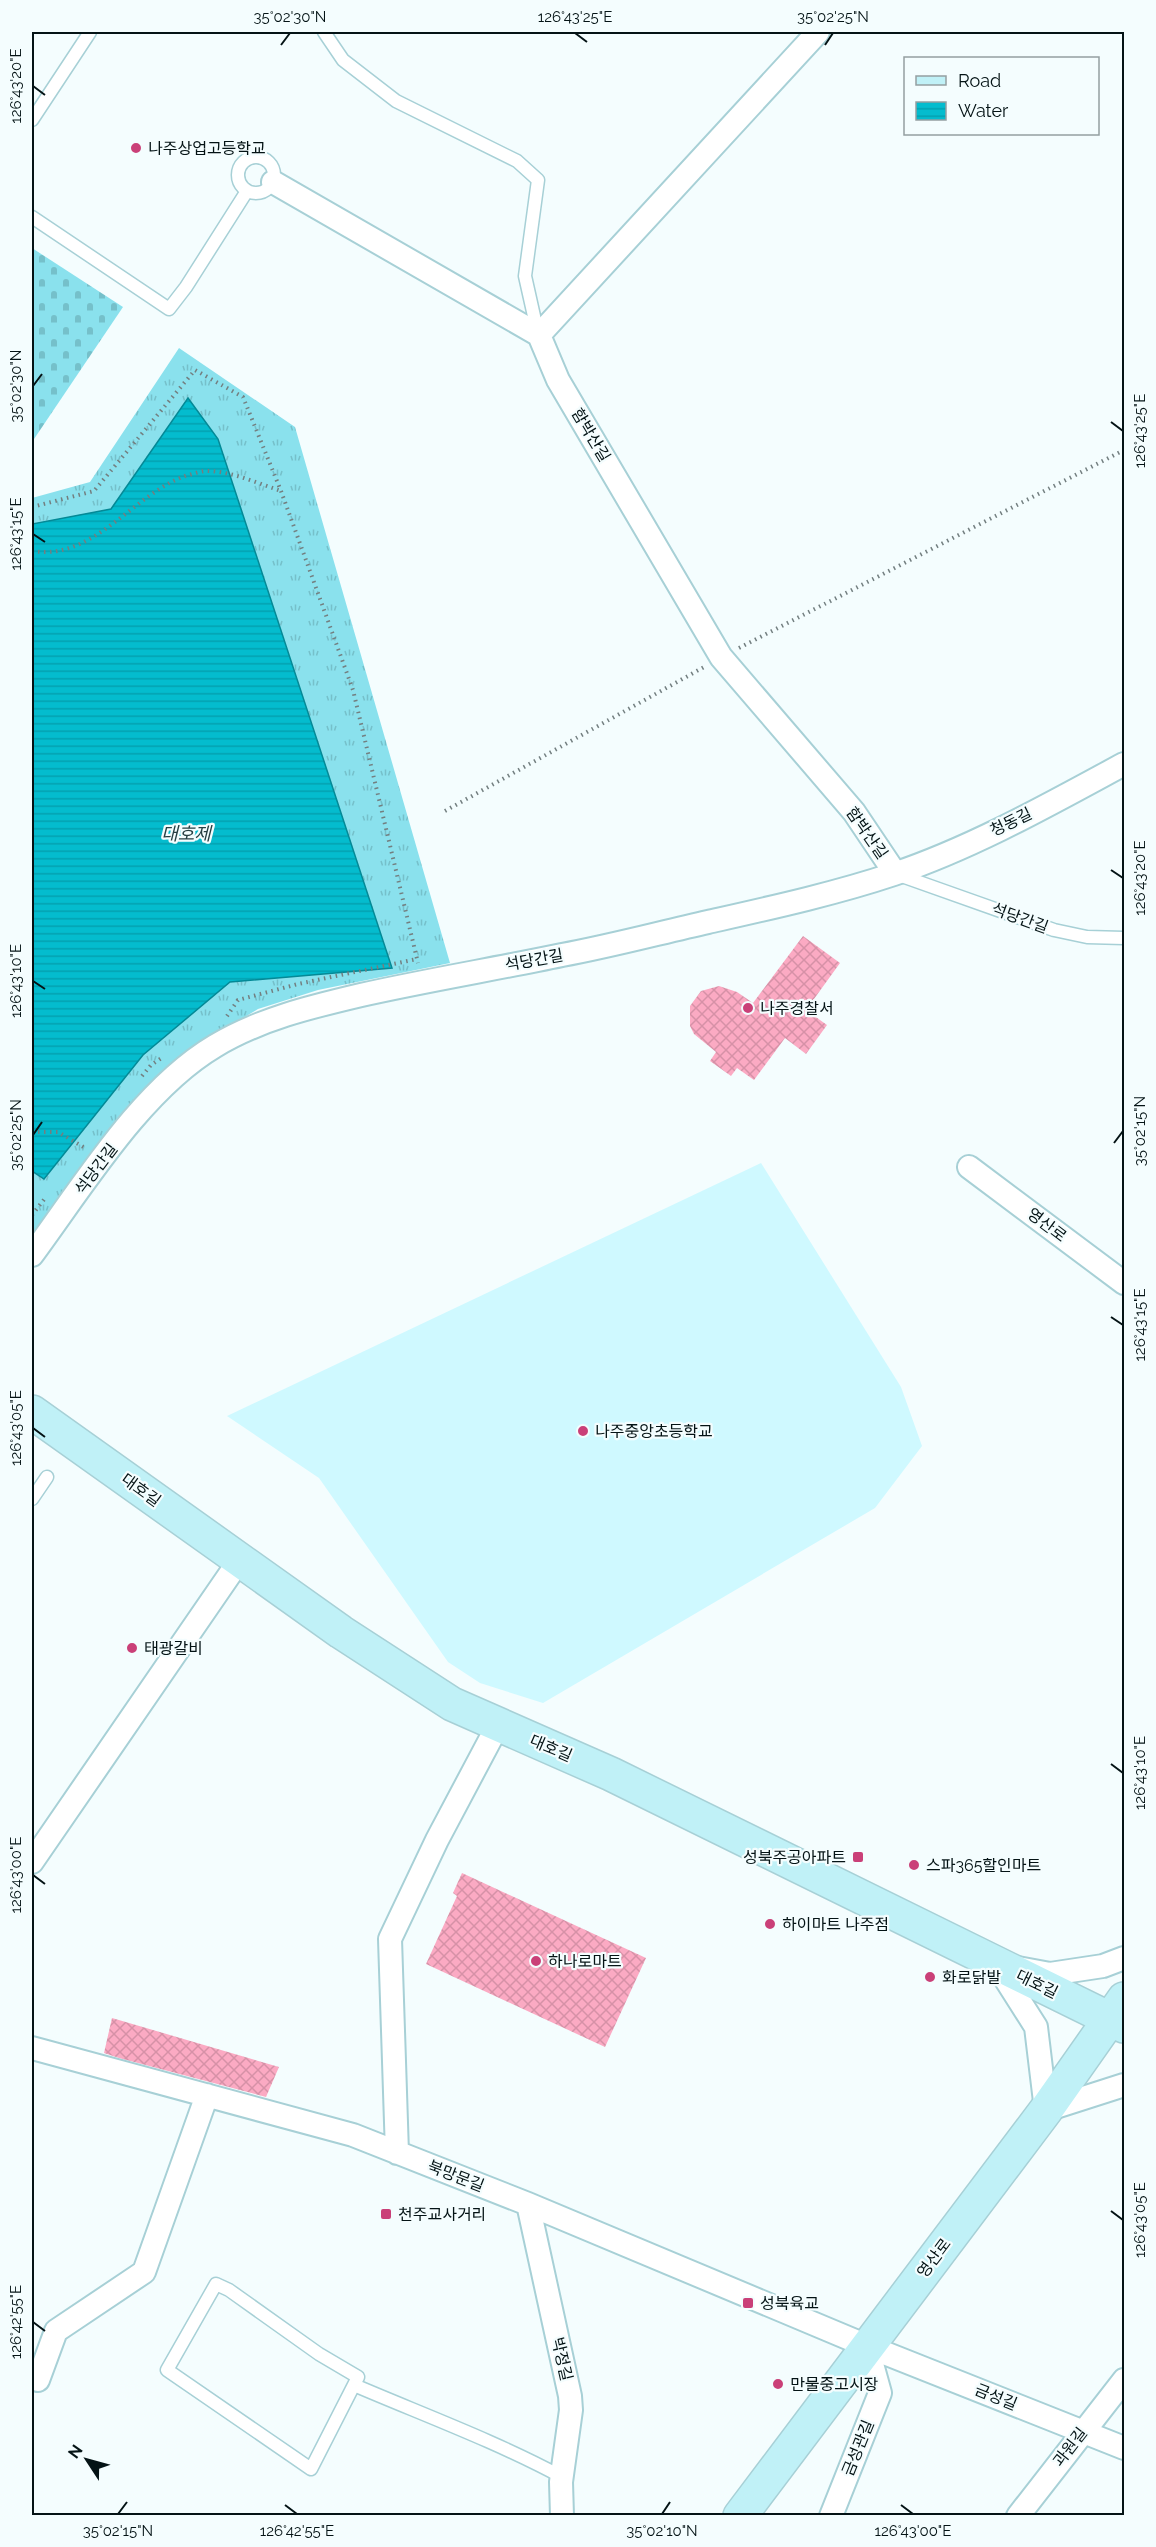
<svg xmlns="http://www.w3.org/2000/svg" width="1156" height="2547" font-family="Raleway,'Noto Sans KR',sans-serif">
	<style>
		.built { fill: #cff9ff }
		.grass { fill: url(#grass-tufts) }
		.cemetery { fill: url(#cemetery-stones) }
		.water { fill: url(#water-rules); stroke: #048996; stroke-width: 1.5 }
		.building { fill: url(#building-cross-hatch) }
		.lines { fill: none; stroke-linecap: round; stroke-linejoin: round }
		.lane-casing { stroke: #a7d0d6; stroke-width: 15 }
		.street-casing { stroke: #a7d0d6; stroke-width: 26 }
		.secondary-casing { stroke: #a7d0d6; stroke-width: 36 }
		.path { stroke: #737f80; stroke-width: 4; stroke-dasharray: 1.5 4.5; stroke-linecap: butt }
		.lane { stroke: #fff; stroke-width: 12 }
		.street { stroke: #fff; stroke-width: 22 }
		.secondary { stroke: #c0f1f7; stroke-width: 33 }
		.ticks { fill: none; stroke: #041315; stroke-width: 2 }
		.poi-dot { fill: #ca4078; stroke: #f4fdfe; stroke-width: 2 }
		.labels { text-anchor: middle; dominant-baseline: central; stroke-width: 4.5; stroke-linejoin: round; paint-order: stroke }
		.poi-label { font-size: 16px; fill: #041315; stroke: #f4fdfe; text-anchor: start }
		.street-label { font-size: 16px; fill: #041315; stroke: #f4fdfe }
		.water-label { font-size: 18px; font-style: italic; fill: #273f43; stroke: #f4fdfe }
		.neatline { fill: none; stroke: #041315; stroke-width: 2 }
		.ticks-label { font-size: 15px; text-anchor: middle; fill: #041315 }
	</style>
	<defs>
		<pattern id="grass-tufts" width="24" height="20" patternUnits="userSpaceOnUse" patternTransform="scale(1.5)"><rect width="24" height="20" fill="#8ae1ed"/><path d="M3 7l-1-3M5 7V3M7 7l1-3M15 17l-1-3M17 17v-4M19 17l1-3" fill="none" stroke="#75c0ca"/></pattern>
		<pattern id="cemetery-stones" width="16" height="16" patternUnits="userSpaceOnUse" patternTransform="scale(1.5)"><rect width="16" height="16" fill="#8ae1ed"/><path d="M2 7V4a2 2 0 0 1 4 0v3zM10 15v-3a2 2 0 0 1 4 0v3z" fill="#75c0ca"/></pattern>
		<pattern id="water-rules" width="6" height="5" patternUnits="userSpaceOnUse" patternTransform="scale(1.5)"><rect width="6" height="5" fill="#04bcce"/><path d="M0 2.5h6" fill="none" stroke="#04a1b0"/></pattern>
		<pattern id="building-cross-hatch" width="8" height="8" patternUnits="userSpaceOnUse" patternTransform="scale(1.5)"><rect width="8" height="8" fill="#fbaac3"/><path d="M0 0l8 8M0 8l8-8" fill="none" stroke="#d691a7"/></pattern>
	</defs>
	<rect width="100%" height="100%" fill="#f4fdfe"/>
	<!-- built -->
	<path class="built" d="M761,1163L901,1387L922,1446L875,1508L543,1703L480,1683L448,1662L319,1478L227,1416Z"/>
	<!-- grass -->
	<path class="grass" d="M179,348L295,427L450,963L318,990L258,1009L182,1055L155,1079L32,1245V498L90,482Z"/>
	<!-- cemetery -->
	<path class="cemetery" d="M32,248L123,307L32,442Z"/>
	<!-- water -->
	<path class="water" d="M188,398L218,439L392,968L230,982L143,1055L44,1179L32,1171V524L111,509Z"/>
	<!-- building -->
	<path class="building" d="M803,936L840,963L806,1010L827,1025L806,1054L785,1038L754,1080L737,1068L731,1076L710,1061L716,1052L694,1034L690,1026V1006L701,991L719,986L737,992L753,1003Z
		M462,1873L646,1958L605,2047L426,1964L457,1896L453,1893Z
		M112,2018L279,2067L266,2097L119,2058L104,2053Z"/>
	<g class="lines">
		<defs>
			<path id="lane" d="M324,32L343,60L396,101L517,161L538,180L525,276L538,334
				M32,120L90,32
				M238 175a18 18 0 1 1 36 0a18 18 0 1 1-36 0Z
				M32,217L169,309L186,287L247,191
				M899,875L1054,930L1087,937L1124,938
				M32,1499L47,1477
				M216,2284L229,2290L319,2354L358,2377L311,2469L167,2370Z
				M354,2385C424,2415 495,2441 562,2477"/>
			<path id="street" d="M273,182L539,335L818,32
				M539,335L558,380L721,657L854,812L895,873
				M969,1167L1124,1283
				M32,1255C83,1186 141,1090 215,1046C260,1019 310,1007 361,995C428,980 495,969 562,955C611,946 659,933 708,922C770,908 834,894 894,874C974,847 1050,804 1124,764
				M32,1862L239,1561
				M1124,1958L1103,1966L1050,1974L996,1964L1036,2027L1046,2110L1124,2085
				M32,2048L353,2135L528,2204L867,2346L1124,2448
				M397,2153L390,1939L437,1840L498,1725
				M528,2204L570,2396L571,2410L561,2482L562,2516
				M38,2380L56,2331L144,2272L207,2095
				M831,2516L880,2393L867,2346
				M1018,2516L1124,2380"/>
			<path id="secondary" d="M32,1412L341,1632L452,1704L611,1774L1124,2026
				M740,2516L1046,2110L1124,1999"/>
		</defs>
		<!-- lane casing -->
		<use href="#lane" class="lane-casing"/>
		<!-- street casing -->
		<use href="#street" class="street-casing"/>
		<!-- secondary casing -->
		<use href="#secondary" class="secondary-casing"/>
		<!-- path -->
		<path class="path" d="M32,507L94,491L195,370L243,397L281,491L353,690L418,963
			M32,551C95,561 133,493 188,475C194,474 200,471 206,471C231,471 257,483 281,491
			M739,648L1124,450
			M445,811L704,667
			M227,1016L238,1000L298,984L417,959
			M142,1076L151,1065L163,1057
			M32,1132H58L85,1148
			M32,1215L46,1197"/>
		<!-- lane -->
		<use href="#lane" class="lane"/>
		<!-- street -->
		<use href="#street" class="street"/>
		<!-- secondary -->
		<use href="#secondary" class="secondary"/>
	</g>
	<!-- ticks -->
	<path class="ticks" d="M575,33L587,42M281,45L290,33M825,45L833,33M33,86L45,95M33,386L42,374M1111,422L1123,431M33,534L45,542M1111,870L1123,878M33,981L45,989M33,1135L42,1122M1114,1143L1123,1131M1111,1317L1123,1325M33,1428L45,1437M1111,1764L1123,1773M33,1875L45,1884M1111,2211L1123,2220M33,2322L45,2331M285,2505L297,2514M901,2505L913,2514M118,2514L127,2502M662,2514L670,2502"/>
	<!-- markers -->
	<g class="poi-dot">
		<circle cx="136" cy="148" r="6"/>
		<circle cx="748" cy="1008" r="6"/>
		<circle cx="583" cy="1431" r="6"/>
		<circle cx="132" cy="1648" r="6"/>
		<rect x="852" y="1851" width="12" height="12" rx="3"/>
		<circle cx="914" cy="1865" r="6"/>
		<circle cx="770" cy="1924" r="6"/>
		<circle cx="536" cy="1961" r="6"/>
		<circle cx="930" cy="1977" r="6"/>
		<rect x="380" y="2208" width="12" height="12" rx="3"/>
		<rect x="742" y="2297" width="12" height="12" rx="3"/>
		<circle cx="778" cy="2384" r="6"/>
	</g>
	<g class="labels">
		<!-- poi labels -->
		<g class="poi-label">
			<text x="148" y="148">나주상업고등학교</text>
			<text x="760" y="1008">나주경찰서</text>
			<text x="595" y="1431">나주중앙초등학교</text>
			<text x="144" y="1648">태광갈비</text>
			<text x="846" y="1857" text-anchor="end">성북주공아파트</text>
			<text x="926" y="1865">스파365할인마트</text>
			<text x="782" y="1924">하이마트 나주점</text>
			<text x="548" y="1961">하나로마트</text>
			<text x="942" y="1977">화로닭발</text>
			<text x="398" y="2214">천주교사거리</text>
			<text x="760" y="2303">성북육교</text>
			<text x="790" y="2384">만물중고시장</text>
		</g>
		<!-- street labels -->
		<g class="street-label">
			<text transform="translate(591 435) rotate(59)">함박산길</text>
			<text transform="translate(1011 822) rotate(-26)">청동길</text>
			<text transform="translate(867 833) rotate(55)">함박산길</text>
			<text transform="translate(1020 918) rotate(20)">석당간길</text>
			<text transform="translate(534 960) rotate(-10)">석당간길</text>
			<text transform="translate(96 1169) rotate(-53)">석당간길</text>
			<text transform="translate(1047 1225) rotate(37)">영산로</text>
			<text transform="translate(141 1490) rotate(36)">대호길</text>
			<text transform="translate(551 1748) rotate(23)">대호길</text>
			<text transform="translate(1037 1984) rotate(26)">대호길</text>
			<text transform="translate(456 2176) rotate(21)">북망문길</text>
			<text transform="translate(934 2258) rotate(-53)">영산로</text>
			<text transform="translate(562 2359) rotate(77)">박정길</text>
			<text transform="translate(996 2397) rotate(22)">금성길</text>
			<text transform="translate(1070 2447) rotate(-52)">과원길</text>
			<text transform="translate(858 2448) rotate(-68)">금성관길</text>
		</g>
		<!-- water labels -->
		<g class="water-label">
			<text x="186" y="833">대호제</text>
		</g>
	</g>
	<!-- border -->
	<rect width="1156" height="2547" fill="none" stroke="#f4fdfe" stroke-width="66"/>
	<!-- legend -->
	<rect x="904" y="57" width="195" height="78" fill="#f4fdfe" stroke="#949fa1" stroke-width="1.5"/>
	<rect x="916" y="76" width="30" height="9" fill="#c0f1f7" stroke="#949fa1" stroke-width="1.5"/>
	<text x="958" y="87" font-size="18" fill="#041315">Road</text>
	<rect x="916" y="102" width="30" height="18" fill="url(#water-rules)" stroke="#949fa1" stroke-width="1.5"/>
	<text x="958" y="117" font-size="18" fill="#041315">Water</text>
	<!-- north arrow -->
	<g transform="translate(87 2460) rotate(306)" stroke="#f4fdfe" stroke-width="4.5" paint-order="stroke">
	<path d="M0-4.5L10 22L0 15L-10 22Z" fill="#041315"/>
	<text y="-9" font-size="16" font-weight="bold" text-anchor="middle" fill="#041315">N</text>
	</g>
	<rect x="33" y="33" width="1090" height="2481" class="neatline"/>
	<g class="ticks-label">
		<text x="290" y="22">35°02'30"N</text>
		<text x="575" y="22">126°43'25"E</text>
		<text x="833" y="22">35°02'25"N</text>
		<text transform="translate(16 86) rotate(-90)" y="5">126°43'20"E</text>
		<text transform="translate(16 386) rotate(-90)" y="5">35°02'30"N</text>
		<text transform="translate(1140 431) rotate(-90)" y="5">126°43'25"E</text>
		<text transform="translate(16 534) rotate(-90)" y="5">126°43'15"E</text>
		<text transform="translate(1140 878) rotate(-90)" y="5">126°43'20"E</text>
		<text transform="translate(16 981) rotate(-90)" y="5">126°43'10"E</text>
		<text transform="translate(1140 1131) rotate(-90)" y="5">35°02'15"N</text>
		<text transform="translate(16 1135) rotate(-90)" y="5">35°02'25"N</text>
		<text transform="translate(1140 1325) rotate(-90)" y="5">126°43'15"E</text>
		<text transform="translate(16 1428) rotate(-90)" y="5">126°43'05"E</text>
		<text transform="translate(1140 1773) rotate(-90)" y="5">126°43'10"E</text>
		<text transform="translate(16 1875) rotate(-90)" y="5">126°43'00"E</text>
		<text transform="translate(1140 2220) rotate(-90)" y="5">126°43'05"E</text>
		<text transform="translate(16 2322) rotate(-90)" y="5">126°42'55"E</text>
		<text x="118" y="2536">35°02'15"N</text>
		<text x="297" y="2536">126°42'55"E</text>
		<text x="662" y="2536">35°02'10"N</text>
		<text x="913" y="2536">126°43'00"E</text>
	</g>
</svg>
